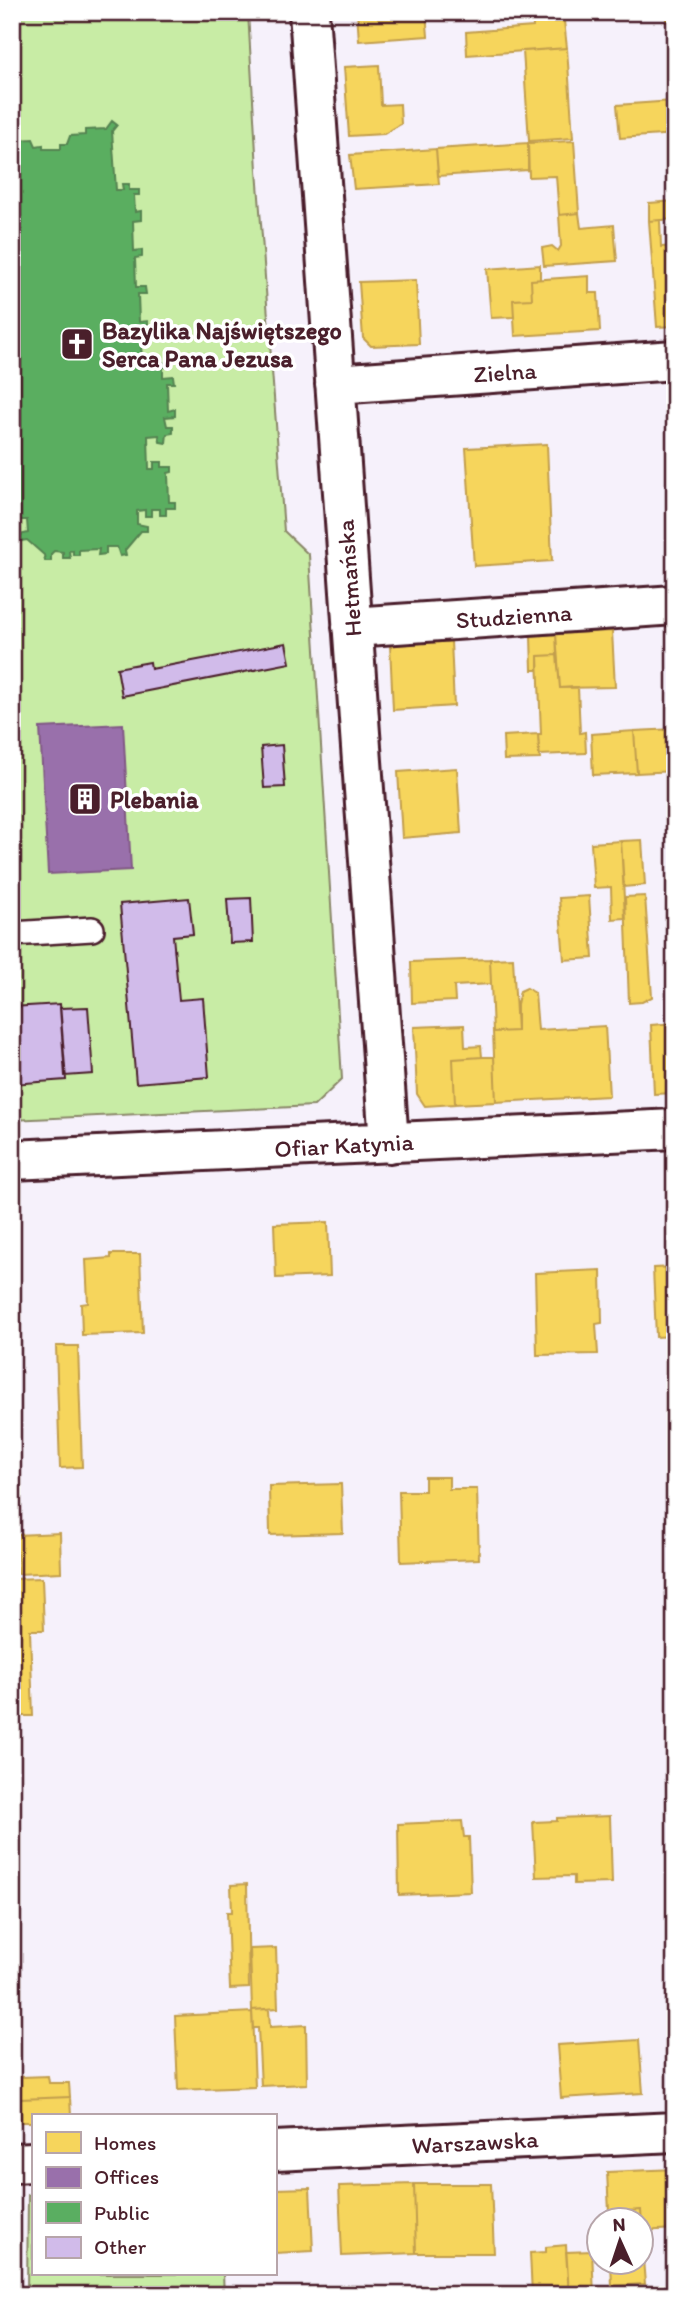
<svg xmlns="http://www.w3.org/2000/svg" width="687" height="2307" font-family="Itim,sans-serif">
	<style>
		.green { fill: #c8eca5; stroke: #898668; stroke-width: 2 }
		.homes { fill: #f6d55c; stroke: #c29e4d; stroke-width: 2 }
		.offices { fill: #9970ab; stroke: #815885; stroke-width: 2 }
		.public { fill: #5aae61; stroke: #558351; stroke-width: 2 }
		.building { fill: #d1bbea; stroke: #4a1f2b; stroke-width: 2 }
		.lines { fill: none; stroke-linecap: round; stroke-linejoin: round }
		.service-casing { stroke: #4a1f2b; stroke-width: 28 }
		.minor-casing { stroke: #4a1f2b; stroke-width: 44 }
		.service { stroke: #fff; stroke-width: 23 }
		.minor { stroke: #fff; stroke-width: 38 }
		.labels { text-anchor: middle; dominant-baseline: central; stroke-width: 7; stroke-linejoin: round; paint-order: stroke }
		.poi-label { font-size: 24px; font-weight: bold; fill: #4a1f2b; stroke: #fff; text-anchor: start }
		.street-label { font-size: 24px; fill: #4a1f2b; stroke: #fff }
	</style>
	<rect width="100%" height="100%" fill="#f6f1fb"/>
	<filter id="ink" filterUnits="userSpaceOnUse"><feTurbulence type="fractalNoise" baseFrequency=".0143" numOctaves="2"/><feDisplacementMap in="SourceGraphic" scale="14" xChannelSelector="R" yChannelSelector="G"/><feConvolveMatrix kernelMatrix="1 2 1 2 8 2 1 2 1" color-interpolation-filters="sRGB"/></filter>
	<g filter="url(#ink)">
		<!-- green -->
		<path class="green" d="M12,12H248L257,170L284,531L309,555L342,1079L314,1106L12,1120Z
			M28,2195H33V2274H223L224,2295H27Z"/>
		<!-- homes -->
		<path class="homes" d="M357,12H426L428,36L359,41Z
			M532,12H563L567,48L467,55L466,32L533,27Z
			M666,12H675V21L666,22Z
			M567,48L573,138L529,141L523,51Z
			M379,65L381,105L400,104L401,124L384,134L349,136L344,67Z
			M672,78H675V101H673Z
			M673,101H675V134L620,138L617,105Z
			M574,141L579,213L559,215L556,176L529,177L528,143Z
			M528,143V170L438,176L436,149Z
			M436,149L439,184L354,189L350,155Z
			M675,201V219L649,221V203Z
			M579,213L581,228L614,225L617,261L544,266L542,248L552,246L558,251L561,246L559,215Z
			M660,220L661,247L675,246V326L657,327L649,221Z
			M540,265V280H531L532,299L513,300L514,317L491,318L487,269Z
			M589,276V293H598L600,331L515,336L513,300L532,299L531,280Z
			M416,280L419,344L371,346L363,338L359,282Z
			M547,444L552,561L474,566L466,448Z
			M612,631L615,687L560,688L556,634Z
			M556,634L557,655L538,656V670H532L531,636Z
			M451,641L454,706L393,710L390,645Z
			M557,655L560,688L578,687L580,733L585,732L586,753L539,755L538,734H541L538,656Z
			M675,729V771L637,773L634,731Z
			M634,731L637,773L593,775L591,734Z
			M538,734L540,759L504,760L503,736Z
			M457,768L461,833L402,838L398,772Z
			M642,840L645,885L624,887L621,841Z
			M621,841L625,918L612,919L611,887L594,888L591,843Z
			M669,880H675V945H672Z
			M589,896L593,958L564,960L559,898Z
			M645,896L652,997L642,1002L629,1003L625,897Z
			M513,958L517,1031L493,1032L490,959Z
			M490,959L491,984L454,986L455,1001L412,1003L411,962Z
			M527,988L535,993L538,1030L605,1026L609,1096L496,1102L493,1032L517,1031V1004L520,991Z
			M675,1023V1093L654,1094L651,1025Z
			M464,1025L465,1047L481,1046L482,1057L453,1059L455,1104L425,1106L417,1094L414,1027Z
			M482,1057H494L496,1102L455,1104L453,1059Z
			M328,1222L330,1276L276,1278L274,1224Z
			M111,1254H140L143,1333L82,1335L81,1304L88,1303L86,1260L111,1258Z
			M675,1267V1336L656,1337L653,1268Z
			M601,1270L602,1323L596,1324L598,1354L537,1355L535,1273Z
			M56,1346H78L82,1467L60,1468Z
			M425,1477H449V1489H477L479,1559L401,1562L399,1491H425Z
			M341,1484L343,1533L270,1535L269,1486Z
			M60,1533L61,1572L18,1574L16,1535Z
			M42,1578L44,1630H30L33,1716H12V1579Z
			M669,1592H675V1659H671Z
			M610,1816L612,1883L574,1884V1876L536,1877L533,1822L557,1821V1818Z
			M462,1821L464,1837H469L471,1892L399,1895L398,1824Z
			M247,1884L249,1988L230,1989L227,1912H232L231,1885Z
			M276,1948L278,2008L252,2010L250,1949Z
			M269,2009L270,2027L306,2025L307,2084L261,2086L258,2028H253L252,2010Z
			M252,2012L255,2087L178,2090L175,2016Z
			M639,2040L643,2093L561,2098L557,2045Z
			M48,2076L49,2083H69L70,2097L20,2099L21,2077Z
			M70,2097L71,2116H33V2122H21L20,2099Z
			M675,2169V2229L642,2231L641,2210L609,2212L607,2172Z
			M414,2184L416,2253L342,2256L339,2186Z
			M414,2184H491L494,2253H416Z
			M310,2188L313,2251L275,2253V2189Z
			M641,2210L642,2225L643,2246L642,2220H609V2212Z
			M566,2245L569,2295H532L530,2253L546,2252V2247Z
			M642,2246L645,2284L612,2286L611,2262H642Z
			M592,2251L594,2295H569L566,2252Z"/>
		<!-- offices -->
		<path class="offices" d="M123,724L131,870L48,874L40,728Z"/>
		<!-- public -->
		<path class="public" d="M112,121L117,125L112,131L116,190H123L122,184H129V190H139V195H134L135,212L141,211V220L133,221L134,251L142,250V257L135,258L136,287H145L146,294H138L139,322L148,321V328L140,329L142,360L162,359V363L168,362V367H163V377L173,376L174,383H167L168,411L175,409V416L165,417L167,426H173V433L167,434L166,443L160,442L159,435L148,436L149,469H154V462H162V467H172V472L168,473L169,502H175V508H166V515H160V509H151V516H145V510L137,511V524L147,526V531H141L125,550L126,555L120,556L117,547H106V554L98,555L99,549L79,550V555H73V550L69,551L70,558H63V552L54,551L51,554V561H45L44,555L27,540L21,541L20,535L28,533L27,520H18L19,525L13,526L12,521V136H17V140L33,139L36,146L43,145V149H61V144H67L70,136L85,135V130L106,129Z"/>
		<!-- building -->
		<path class="building" d="M286,643L290,663L122,696L117,668L150,662L151,669Z
			M282,745L285,787L264,788L261,747Z
			M189,898L193,934L173,936L179,1000L203,998L209,1077L136,1083L120,904Z
			M251,898L253,942L230,943L227,899Z
			M60,1004L66,1080L12,1084V1007Z
			M88,1007L93,1074L65,1076L60,1008Z"/>
		<g class="lines">
			<defs>
				<path id="service" d="M12,934L92,929"/>
				<path id="minor" d="M309,12L389,1143
					M335,384L675,360
					M352,627L675,605
					M12,1160L675,1129
					M275,2151L675,2132
					M12,2163L33,2162"/>
			</defs>
			<!-- service casing -->
			<use href="#service" class="service-casing"/>
			<!-- minor casing -->
			<use href="#minor" class="minor-casing"/>
			<!-- service -->
			<use href="#service" class="service"/>
			<!-- minor -->
			<use href="#minor" class="minor"/>
		</g>
	</g>
	<!-- icons -->
	<defs>
		<symbol id="church-square" viewBox="-11 -11 22 22"><rect x="-9" y="-9" width="18" height="18" rx="4" fill="#4a1f2b" stroke="#fff"/><path d="M-1.2-6h2.4v3.5h3.3v2.4h-3.3V6h-2.4V-.1h-3.3v-2.4h3.3Z" fill="#fff"/></symbol>
		<symbol id="building-square" viewBox="-11 -11 22 22"><rect x="-9" y="-9" width="18" height="18" rx="4" fill="#4a1f2b" stroke="#fff"/><path d="M-4-6H4V6H1V3H-1V6H-4ZM-2.5-4.3h1.7v1.8h-1.7ZM.8-4.3h1.7v1.8H.8ZM-2.5-1h1.7V.8h-1.7ZM.8-1h1.7V.8H.8Z" fill="#fff"/></symbol>
	</defs>
	<g fill-rule="evenodd">
		<use href="#church-square" x="58" y="325" width="38" height="38"/>
		<use href="#building-square" x="66" y="780" width="38" height="38"/>
	</g>
	<g class="labels">
		<!-- poi labels -->
		<g class="poi-label">
			<text x="102" y="330">Bazylika Najświętszego<tspan x="102" dy="28">Serca Pana Jezusa</tspan></text>
			<text x="110" y="799">Plebania</text>
		</g>
		<!-- street labels -->
		<g class="street-label">
			<text transform="translate(505 372) rotate(-4)">Zielna</text>
			<text transform="translate(349 578) rotate(-94)">Hetmańska</text>
			<text transform="translate(514 616) rotate(-4)">Studzienna</text>
			<text transform="translate(344 1145) rotate(-3)">Ofiar Katynia</text>
			<text transform="translate(475 2142) rotate(-3)">Warszawska</text>
		</g>
	</g>
	<!-- margin -->
	<rect width="687" height="2307" fill="none" stroke="#fff" stroke-width="42"/>
	<rect x="21" y="21" width="645" height="2265" fill="none" stroke="#4a1f2b" stroke-width="2.5" filter="url(#ink)"/>
	<!-- legend -->
	<rect x="32" y="2114" width="245" height="161" fill="#ffffff" stroke="#b7a5aa" stroke-width="2"/>
	<rect x="46" y="2132" width="35" height="21" fill="#f6d55c" stroke="#b7a5aa" stroke-width="2"/>
	<text x="94" y="2150" font-size="21" fill="#4a1f2b">Homes</text>
	<rect x="46" y="2167" width="35" height="21" fill="#9970ab" stroke="#b7a5aa" stroke-width="2"/>
	<text x="94" y="2184" font-size="21" fill="#4a1f2b">Offices</text>
	<rect x="46" y="2202" width="35" height="21" fill="#5aae61" stroke="#b7a5aa" stroke-width="2"/>
	<text x="94" y="2220" font-size="21" fill="#4a1f2b">Public</text>
	<rect x="46" y="2237" width="35" height="21" fill="#d1bbea" stroke="#b7a5aa" stroke-width="2"/>
	<text x="94" y="2254" font-size="21" fill="#4a1f2b">Other</text>
	<!-- north arrow -->
	<g transform="translate(620 2241) rotate(357)"><circle r="33" fill="#ffffff" stroke="#b7a5aa" stroke-width="2"/>
	<path d="M0-5L12 26L0 18L-12 26Z" fill="#4a1f2b"/>
	<text y="-10" font-size="19" font-weight="bold" text-anchor="middle" fill="#4a1f2b">N</text>
	</g>
</svg>
